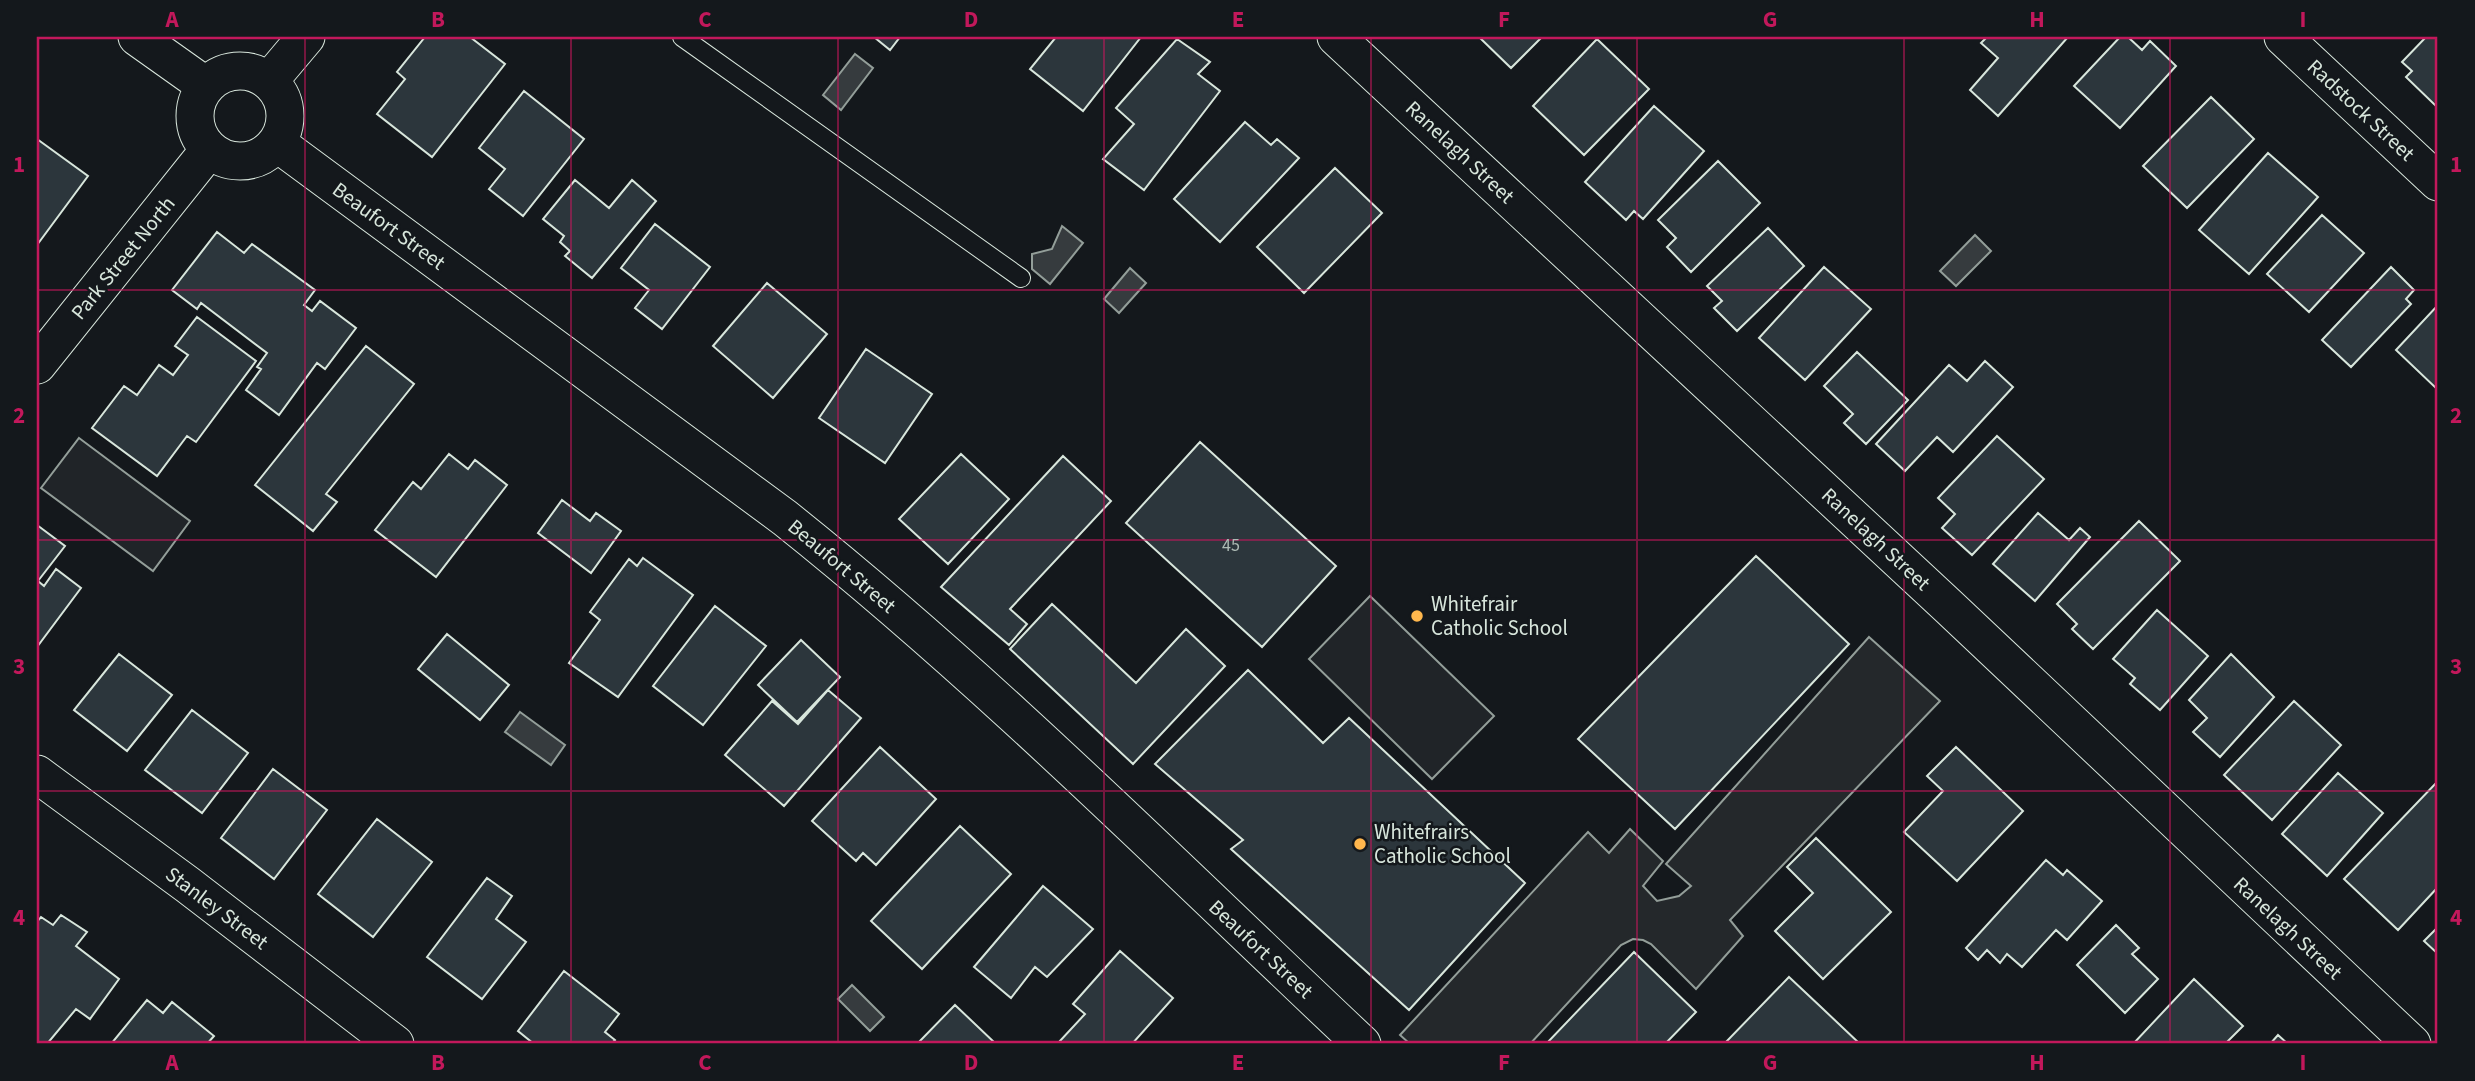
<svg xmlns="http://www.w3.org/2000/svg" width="2475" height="1081" font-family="'Source Sans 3',sans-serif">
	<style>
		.green { fill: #202428; stroke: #939e99; stroke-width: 2 }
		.parking { fill: #24282b; stroke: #939e99; stroke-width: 2 }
		.water { fill: #363b3e; stroke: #939e99; stroke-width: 2 }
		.building { fill: #2c363c; stroke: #d8e6dc; stroke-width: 2 }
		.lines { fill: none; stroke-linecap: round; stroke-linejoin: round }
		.service-casing { stroke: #d8e6dc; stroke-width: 20 }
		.minor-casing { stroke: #d8e6dc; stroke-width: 39 }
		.service { stroke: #14181c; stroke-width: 18 }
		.minor { stroke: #14181c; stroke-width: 37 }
		.grid { fill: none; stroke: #c2185b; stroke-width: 2; stroke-opacity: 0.55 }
		.poi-dot { fill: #ffb74d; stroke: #14181c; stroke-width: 2.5 }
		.labels { text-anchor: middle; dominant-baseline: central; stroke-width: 5; stroke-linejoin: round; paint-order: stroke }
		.number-label { font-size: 18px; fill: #adbab4 }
		.street-label { font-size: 21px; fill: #d8e6dc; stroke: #14181c }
		.poi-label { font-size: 21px; fill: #d8e6dc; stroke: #14181c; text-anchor: start }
		.neatline { fill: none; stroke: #c2185b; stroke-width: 2.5 }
		.grid-label { font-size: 23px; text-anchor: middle; font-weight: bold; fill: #c2185b }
	</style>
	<rect width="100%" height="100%" fill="#14181c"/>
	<!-- green -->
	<path class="green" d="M79,438L190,521L153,571L41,488Z
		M1370,596L1494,716L1432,779L1309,659Z"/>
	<!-- parking -->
	<path class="parking" d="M1869,637L1940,701L1730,920L1743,936L1696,989L1651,944L1643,940L1633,939L1621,945L1530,1044H1410L1400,1035L1588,832L1609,853L1630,829L1663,861L1643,886L1657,901L1679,896L1691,886L1666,864Z"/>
	<!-- water -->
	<path class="water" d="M855,54L873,68L841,110L823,95Z
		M1062,226L1083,243L1050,284L1032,269V254L1052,249Z
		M1975,235L1991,251L1956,286L1940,271Z
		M1130,268L1146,283L1119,313L1104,299Z
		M520,712L565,745L551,765L505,732Z
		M852,985L884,1017L870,1031L838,999Z"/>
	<!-- building -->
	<path class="building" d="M425,37H470L505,64L432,157L377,114L405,79L397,72Z
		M874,37H900L890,50Z
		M1056,37H1141L1083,111L1030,69Z
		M1479,37H1542L1511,68Z
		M1987,37H2068L1998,116L1970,90L1998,58L1981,43Z
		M2120,37H2128L2142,50L2150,41L2176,66L2120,128L2074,86Z
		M2426,37H2438L2437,107L2406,77L2412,71L2402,62Z
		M1177,39L1210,62L1198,74L1220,91L1144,190L1103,159L1134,124L1116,108Z
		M1597,39L1649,89L1584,155L1533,106Z
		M524,91L584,139L523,216L489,189L505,169L479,148Z
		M2211,97L2254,139L2187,208L2143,166Z
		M1654,106L1704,151L1643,219L1634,211L1626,220L1585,182Z
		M1245,122L1271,145L1277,139L1299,158L1220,242L1174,199Z
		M37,139L88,176L37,245Z
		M2268,153L2318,197L2249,274L2199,230Z
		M1718,161L1760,203L1691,272L1667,247L1676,238L1658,220Z
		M1335,168L1382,213L1304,293L1257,247Z
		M575,180L609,208L632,180L656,201L592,278L565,256L570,251L560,242L564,236L543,219Z
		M2322,215L2364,253L2309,312L2267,274Z
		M655,224L710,267L662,329L635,308L649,290L621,268Z
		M1768,228L1804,266L1737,331L1714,308L1722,301L1707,286Z
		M217,232L244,253L252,244L315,290L304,305L312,311L320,301L356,328L325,369L317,363L279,415L246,390L261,369L257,367L267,353L201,303L197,309L172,290Z
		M1824,267L1871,309L1805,380L1759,338Z
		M2391,267L2414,290L2406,299L2411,304L2351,367L2322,340Z
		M767,283L827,334L773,398L713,346Z
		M2438,305V390L2396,350Z
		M197,317L256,361L196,442L187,436L157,476L92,428L124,386L137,395L159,365L173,375L188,355L175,346Z
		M366,346L414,384L326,494L337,502L313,531L255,485Z
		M866,349L932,394L885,463L819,418Z
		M1857,352L1908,400L1866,444L1844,423L1853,414L1824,386Z
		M1985,361L2013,387L1953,452L1937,437L1905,471L1876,444L1949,365L1967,381Z
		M1997,436L2044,479L1972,555L1942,528L1955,514L1938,498Z
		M1200,442L1336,566L1262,647L1126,523Z
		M449,454L468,469L475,460L507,485L436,577L375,530L413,482L421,489Z
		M961,454L1009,499L948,564L899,519Z
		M1063,456L1111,501L1010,609L1027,624L1009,645L941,587Z
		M562,500L590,521L596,513L621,531L591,573L538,533Z
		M2038,513L2069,540L2080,528L2090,537L2035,601L1993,564Z
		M2139,521L2180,561L2093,649L2072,629L2077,624L2057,604Z
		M37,525L65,546L38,581L44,586L56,569L81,588L37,647Z
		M1756,556L1849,644L1675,829L1578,739Z
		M643,558L693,595L618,697L569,663L600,620L590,612L629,559L637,566Z
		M1052,604L1136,683L1186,629L1225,666L1133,764L1010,649Z
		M715,606L766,646L703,725L653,686Z
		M2157,610L2208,656L2160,710L2130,684L2135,678L2113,659Z
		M447,634L509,685L480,720L418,669Z
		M801,640L840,677L797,722L758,685Z
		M119,654L172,695L127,751L74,710Z
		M2231,654L2274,697L2220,757L2193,732L2207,718L2189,700Z
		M1248,670L1323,743L1349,718L1525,883L1409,1010L1231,849L1243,840L1155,764Z
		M828,690L861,718L784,806L725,755L772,701L798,724Z
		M2294,701L2341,745L2272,820L2224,775Z
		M192,710L248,753L202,813L145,770Z
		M880,747L936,799L876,865L863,853L856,861L812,821Z
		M1956,747L2023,811L1957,881L1904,832L1943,791L1927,776Z
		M273,769L327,810L274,879L221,838Z
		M2338,773L2383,813L2327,876L2282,834Z
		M2438,781V887L2398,930L2344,879Z
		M377,819L432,862L373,937L318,894Z
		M960,826L1011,874L922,969L871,921Z
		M1816,838L1891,912L1823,979L1775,931L1813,893L1787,867Z
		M2046,860L2063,875L2067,870L2102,901L2067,940L2056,930L2022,967L2007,954L2000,963L1987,950L1978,960L1966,948Z
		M487,878L512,896L496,919L526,942L482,999L427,957Z
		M1043,886L1093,929L1047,977L1035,967L1011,998L974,967Z
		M61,915L87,932L76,946L119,979L90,1019L76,1009L47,1044H37V922L41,917L53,925Z
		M2116,925L2139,948L2132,954L2158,979L2125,1013L2077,965Z
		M2438,927V954L2424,941Z
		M1120,951L1173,998L1132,1044H1061L1059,1042L1085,1014L1073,1004Z
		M1634,952L1696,1012L1665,1044H1546Z
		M564,971L619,1014L605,1032L615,1040L611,1044H534L518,1031Z
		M1789,977L1822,1008L1860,1044L1725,1043Z
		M2194,979L2243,1026L2225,1044H2133Z
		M147,1000L163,1013L172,1002L214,1036L207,1044H111Z
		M955,1005L996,1044H917Z
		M2278,1035L2288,1044H2270Z"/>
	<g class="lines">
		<defs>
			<path id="service" d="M682,37L1021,278"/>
			<path id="minor" d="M137,37L206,86
				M1336,37L1948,606L2412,1044
				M2283,37L2438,182
				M195 116a45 45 0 1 1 90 0a45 45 0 1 1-90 0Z
				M269,81L306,37
				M277,143L785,518C988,680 1173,866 1362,1044
				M37,365L209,150
				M37,774L188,885L395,1044"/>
		</defs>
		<!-- service casing -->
		<use href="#service" class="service-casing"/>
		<!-- minor casing -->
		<use href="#minor" class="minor-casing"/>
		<!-- service -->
		<use href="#service" class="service"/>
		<!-- minor -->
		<use href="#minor" class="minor"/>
	</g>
	<!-- grid -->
	<path class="grid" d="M305,37V1044M571,37V1044M838,37V1044M1104,37V1044M1371,37V1044M1637,37V1044M1904,37V1044M2170,37V1044M37,290H2438M37,540H2438M37,791H2438"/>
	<!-- markers -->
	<g class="poi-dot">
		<circle cx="1417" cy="616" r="7"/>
		<circle cx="1360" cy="844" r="7"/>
	</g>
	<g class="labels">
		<!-- number labels -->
		<g class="number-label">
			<text x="1231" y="545">45</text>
		</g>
		<!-- street labels -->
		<g class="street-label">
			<text transform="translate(2361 110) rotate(43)">Radstock Street</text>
			<text transform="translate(1460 152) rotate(43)">Ranelagh Street</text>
			<text transform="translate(389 226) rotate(36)">Beaufort Street</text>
			<text transform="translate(123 258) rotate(-51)">Park Street North</text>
			<text transform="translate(1876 539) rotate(43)">Ranelagh Street</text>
			<text transform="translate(842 566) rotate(40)">Beaufort Street</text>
			<text transform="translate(217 908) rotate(37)">Stanley Street</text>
			<text transform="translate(2288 928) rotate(43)">Ranelagh Street</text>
			<text transform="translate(1261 949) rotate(43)">Beaufort Street</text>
		</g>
		<!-- poi labels -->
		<g class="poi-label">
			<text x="1431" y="604">Whitefrair<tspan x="1431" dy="24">Catholic School</tspan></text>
			<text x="1374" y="832">Whitefrairs<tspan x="1374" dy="24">Catholic School</tspan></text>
		</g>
	</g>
	<!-- border -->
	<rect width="2475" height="1081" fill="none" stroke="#14181c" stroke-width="77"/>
	<rect x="38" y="38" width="2398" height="1004" class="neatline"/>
	<g class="grid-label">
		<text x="172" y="27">A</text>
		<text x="438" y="27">B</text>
		<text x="705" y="27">C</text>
		<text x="971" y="27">D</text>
		<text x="1238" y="27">E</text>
		<text x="1504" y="27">F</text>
		<text x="1770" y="27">G</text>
		<text x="2037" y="27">H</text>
		<text x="2303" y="27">I</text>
		<text x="19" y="172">1</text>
		<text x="2456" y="172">1</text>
		<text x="19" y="423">2</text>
		<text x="2456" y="423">2</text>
		<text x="19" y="674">3</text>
		<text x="2456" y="674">3</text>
		<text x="19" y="925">4</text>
		<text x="2456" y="925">4</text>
		<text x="172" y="1070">A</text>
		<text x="438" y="1070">B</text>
		<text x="705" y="1070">C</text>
		<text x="971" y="1070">D</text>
		<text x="1238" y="1070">E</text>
		<text x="1504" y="1070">F</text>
		<text x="1770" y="1070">G</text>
		<text x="2037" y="1070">H</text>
		<text x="2303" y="1070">I</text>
	</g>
</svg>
